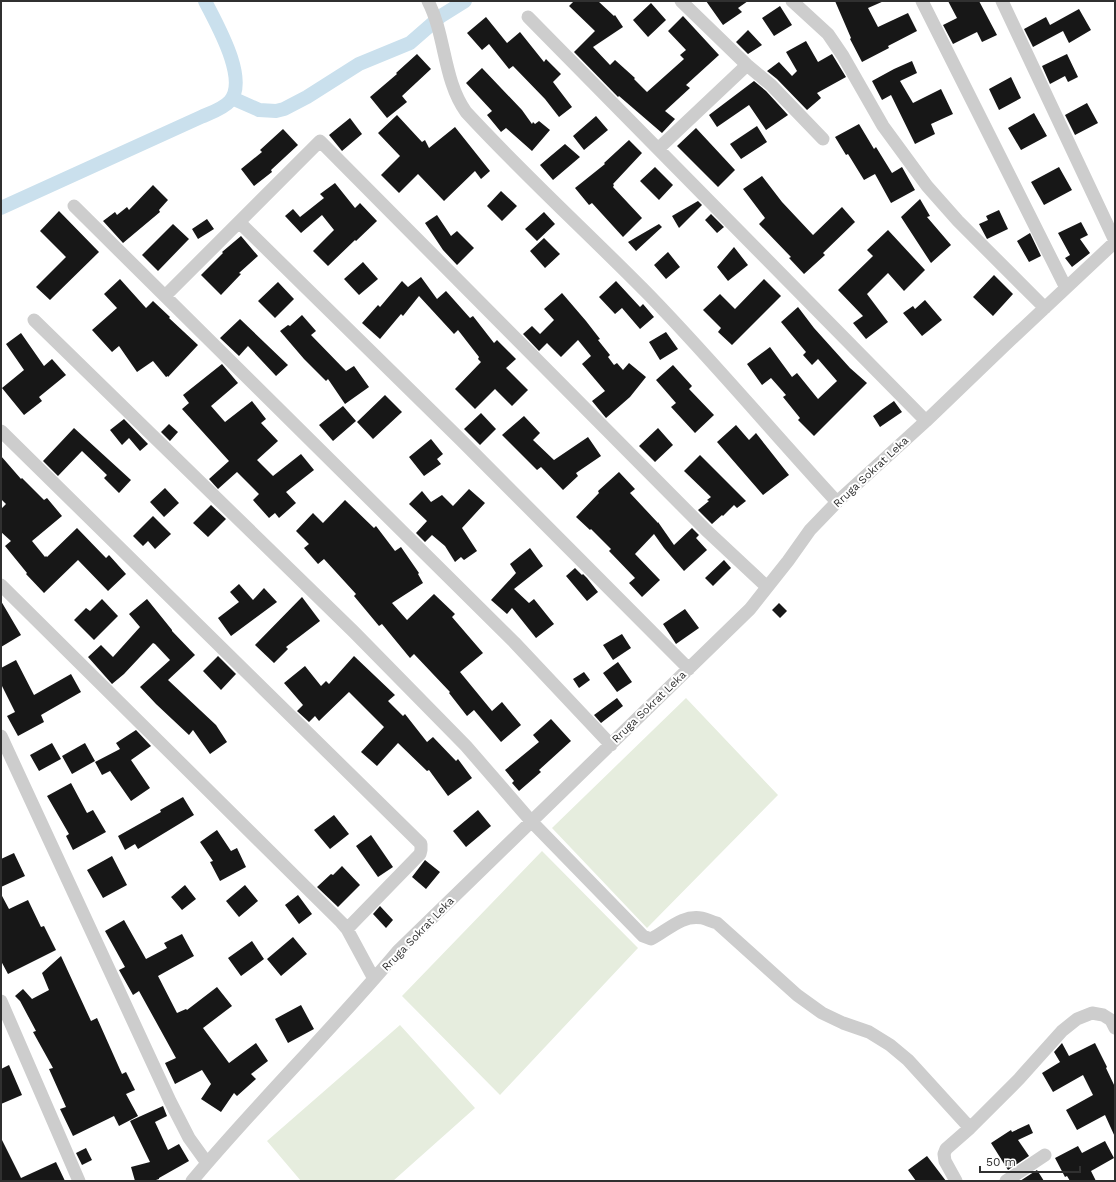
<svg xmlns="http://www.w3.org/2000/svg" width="1116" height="1182" font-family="'Work Sans',sans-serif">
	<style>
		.green { fill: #e6edde }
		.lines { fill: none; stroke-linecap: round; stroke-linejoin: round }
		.canal { stroke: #cae0ed; stroke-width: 14 }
		.building { fill: #171717 }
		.minor { stroke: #cdcdcd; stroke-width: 13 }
		.labels { text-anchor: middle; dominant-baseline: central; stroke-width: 4; stroke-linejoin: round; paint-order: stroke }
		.street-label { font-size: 11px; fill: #303030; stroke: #fff }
	</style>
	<rect width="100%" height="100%" fill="#fff"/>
	<!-- green -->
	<path class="green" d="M686,698L778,795L647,928L552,828Z
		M542,851L638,948L500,1095L402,996Z
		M400,1025L475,1108L393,1181H301L267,1141Z"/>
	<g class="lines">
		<!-- canal -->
		<path class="canal" d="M232,98L259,110L276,111L284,109L307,97L359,64L410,43L441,16L465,1
			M1,208L201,117C210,113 223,109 230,101C249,79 216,23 205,1"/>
	</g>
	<!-- building -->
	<path class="building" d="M574,1H598L614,16L615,15L623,27L593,47L610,65L615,60L635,78L634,79L647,92L684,59L680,55L686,50L668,31L683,16L719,55L686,85L690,88L665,111L675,119L662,133L619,96L618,97L574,52L595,31L569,6Z
		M706,1H748L738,8L742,12L723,25Z
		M835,1H884L868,8L878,27L908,13L917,31L888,46L889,48L862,62L850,39L851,38Z
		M948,1H979L997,35L982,42L977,32L953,44L943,25L957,18Z
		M651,3L666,20L648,37L633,20Z
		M780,6L792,25L774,36L762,18Z
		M1079,9L1091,30L1069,43L1063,31L1033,47L1024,29L1046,17L1050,25Z
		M486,17L507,43L520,32L544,62L546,59L561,74L553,82L572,107L559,117L545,99L513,66L509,69L489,44L482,50L467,33Z
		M748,30L762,45L748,54L736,42Z
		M806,41L818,62L832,54L846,77L817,93L821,98L807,110L777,79L767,71L779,62L792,76L797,71L786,52Z
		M417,54L431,69L402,96L407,102L387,118L370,97L397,74L396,73Z
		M1067,54L1078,77L1068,82L1065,76L1050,84L1042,66Z
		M912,61L917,73L900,81L913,103L941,89L953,114L931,124L935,134L915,144L891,95L882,100L872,81L894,69Z
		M482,68L522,110L532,124L533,122L535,124L539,121L550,130L532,151L506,128L501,132L487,115L492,111L466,83Z
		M1011,77L1021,98L999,110L989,89Z
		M754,81L766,91L788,115L766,130L749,105L717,127L709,115Z
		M1087,103L1098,123L1075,135L1065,115Z
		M1034,113L1047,136L1021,150L1008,128Z
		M397,115L422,142L425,140L429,148L455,127L490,171L481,179L475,171L444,201L418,174L399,193L381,175L400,156L378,133Z
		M596,116L608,130L584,150L573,136Z
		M350,118L362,134L342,151L329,135Z
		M859,124L874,149L876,147L892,173L902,167L915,190L891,203L875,174L864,180L848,154L846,155L835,137Z
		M757,126L767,142L741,159L730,144Z
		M696,128L735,170L718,187L677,146Z
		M283,129L298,145L271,170L272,172L254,186L241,169L262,152L260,150Z
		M629,140L642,153L613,184L614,185L613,187L642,218L623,237L592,203L589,205L575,188L605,164L604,163Z
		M565,144L580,157L553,180L540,165Z
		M655,167L673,185L659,200L640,181Z
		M1059,167L1072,190L1044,205L1031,182Z
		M762,176L782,202L813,235L842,207L855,222L823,253L825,255L804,274L789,258L791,257L759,224L765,218L743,189Z
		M335,183L355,208L360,203L377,221L356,241L355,240L328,266L313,251L334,230L322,215L301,233L285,216L293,209L300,217L324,198L320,194Z
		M153,185L168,200L159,210L160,212L123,243L103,221L115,212L117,215L127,207L129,210Z
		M501,191L517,206L502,221L487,206Z
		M920,199L930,216L927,217L951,245L931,263L901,217Z
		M698,201L702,205L679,228L672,216Z
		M999,210L1008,229L987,239L979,224L988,220L986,216Z
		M59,211L99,252L50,300L36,287L66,257L40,231Z
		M544,212L555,224L537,241L525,229Z
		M711,214L724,227L717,233L705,220Z
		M437,215L451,236L457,231L474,248L457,265L443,250L425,223Z
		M207,219L214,229L198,239L192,229Z
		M1081,222L1088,235L1080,239L1090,253L1072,267L1065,258L1070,255L1058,233Z
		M173,224L189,239L158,271L142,255Z
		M659,224L662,227L636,251L628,242Z
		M888,230L925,270L904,291L888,273L867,294L888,322L866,339L853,323L863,316L838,290L873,256L867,250Z
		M1030,233L1041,256L1029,262L1017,241Z
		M241,236L258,256L239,273L241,274L221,295L201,275L223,253L222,252Z
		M544,238L560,254L545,268L530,251Z
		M734,247L748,265L728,281L717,267Z
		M668,252L680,267L666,279L654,265Z
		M363,262L378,279L359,295L344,279Z
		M994,275L1013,294L993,316L973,297Z
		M421,277L437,299L446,291L470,318L473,316L494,343L497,340L516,359L506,368L528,390L512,406L495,389L475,409L455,389L481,362L478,359L479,357L458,330L454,334L419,296L403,316L401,314L380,339L362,323L378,305L380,307L402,281L408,287Z
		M120,279L146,308L153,301L170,317L169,318L198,345L168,377V376L166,377L153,361L137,372L119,346L112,352L92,330L117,308L104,294Z
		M764,279L781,296L732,345L718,332L721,328L703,310L720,294L735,309Z
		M616,281L640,307L643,304L654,317L640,329L622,308L615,314L599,297Z
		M278,282L294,299L275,318L258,301Z
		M562,293L586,321L600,339L598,340L610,355L608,357L614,365L617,363L623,370L629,363L646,377L630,397L606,418L592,401L605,391L582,364L591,356L578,340L561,357L547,343L539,351L523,334L532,326L540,334L554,320L544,309Z
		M925,300L942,320L922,336L903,313L913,306L915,309Z
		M798,307L814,328L850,368L867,383L814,436L798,420L800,418L783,397L786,395L771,378L762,385L747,364L770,347L792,377L797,373L818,399L837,381L818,359L812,365L803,355L806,352L781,322Z
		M302,315L316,331L311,335L346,371L354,366L369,387L345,404L328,379L326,381L304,359L280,331L288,325L290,326Z
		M240,319L288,365L276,376L248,346L239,356L220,338Z
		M666,332L678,349L660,360L649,342Z
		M21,333L44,366L52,359L66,375L39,397L42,401L24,415L2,388L24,370L6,344Z
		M222,364L238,383L211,406L225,422L252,401L266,419L261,423L278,441L257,460L273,476L301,454L314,470L286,492L296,503L279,518L275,513L269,518L253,500L259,494L237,472L218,489L209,479L229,461L182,409L189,403L183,395Z
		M673,365L692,386L689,389L714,415L695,433L671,407L676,403L656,380Z
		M385,395L402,412L373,439L357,422Z
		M894,401L902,412L880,427L873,416Z
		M343,406L356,421L333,441L319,425Z
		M481,413L496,429L480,445L464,429Z
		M524,416L540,433L533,440L554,460L588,437L601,456L576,473L578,476L563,490L541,467L537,470L502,435Z
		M124,419L148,444L140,451L129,438L122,445L110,430Z
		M169,424L178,432L170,441L161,432Z
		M736,425L749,440L756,433L789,475L763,495L717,442Z
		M74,428L131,480L119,493L104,478L107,475L82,451L58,476L43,461Z
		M658,428L673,445L655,462L639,446Z
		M431,439L443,454L437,459L441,464L424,476L409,457Z
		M700,455L746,501L737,508L734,505L723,516L722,515L712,524L698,510L709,501L707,500L711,497L684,471Z
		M1,456L21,479L22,478L44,500L47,498L62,516L32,541L45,557L46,556L47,557L77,528L106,558L109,555L126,574L108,591L78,560L44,593L26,574L27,573L5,546L11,541L1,532V509L6,504L1,499Z
		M619,472L635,489L630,493L658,523V522L674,545L692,528L699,535L696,538L707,550L684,571L664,548L654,534L635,554L660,580L642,597L629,583L635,578L609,551L611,549L591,529L590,530L576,517L599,493L598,491Z
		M165,488L179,503L164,517L150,502Z
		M469,489L485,503L462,528L477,551L464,560L461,557L455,562L445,546L432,535L425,542L416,533L427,521L409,504L422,491L431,502L442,495L453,506Z
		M345,500L374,528L376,526L395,551L401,547L419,573L418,574L423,583L392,603L407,620L434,594L455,614L452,617L483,653L460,672L492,711L502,702L521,725L501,742L474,710L467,716L449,693L450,692L414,654L410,658L382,624L379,626L354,596L356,594L324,559L318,564L304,548L309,544L296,531L313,513L323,523Z
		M211,505L226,519L208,537L193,523Z
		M153,516L171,534L155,549L148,541L143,546L133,536Z
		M530,548L543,566L514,589L529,603L534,599L554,624L536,638L512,608L507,614L491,600L516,573L510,564Z
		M724,560L731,568L713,586L705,578Z
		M575,568L582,575L583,574L587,578L598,592L587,601L566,576Z
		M239,584L253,600L264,588L277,602L231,636L218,618L239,602L230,592Z
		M302,597L320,621L286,647L288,649L274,663L255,645Z
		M102,599L118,616L94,640L74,620L86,608L90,611Z
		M147,599L172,630V631L195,655L168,680L216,725L227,742L210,754L193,730L189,735L156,704L140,687L170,660L155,644L153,643L124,674L112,684L88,657L101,645L113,657L140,627L129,614Z
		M1,601L21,635L1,647Z
		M779,603L787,611L780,618L772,610Z
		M685,609L699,628L676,644L663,624Z
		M622,634L631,648L613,660L603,645Z
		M218,656L236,674L221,690L203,671Z
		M354,656L395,695L388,701L403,716L405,714L427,742L433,737L456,761L458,759L472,778L448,796L429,770L427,771L398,743L377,766L361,752L384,727L349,692L319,721L315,716L309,722L297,711L303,705L284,683L305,666L321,686L326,681L329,684Z
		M16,660L34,695L71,674L81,692L41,715L44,722L18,736L7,716L15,712L1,684V668Z
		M618,662L632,682L617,692L603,673Z
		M584,672L590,680L579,688L573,679Z
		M617,698L623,706L601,723L594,715Z
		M551,719L571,741L539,770L541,772L519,791L512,783L514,781L505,770L539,742L533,735Z
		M136,730L151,746L131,760L150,788L131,801L110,771L102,775L95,762L120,749L116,743Z
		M52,743L61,759L39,771L30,755Z
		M85,743L95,761L72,774L62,756Z
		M71,783L87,813L93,810L106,832L73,850L66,836L69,834L47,796Z
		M183,797L194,815L138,849L135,844L125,850L118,836L161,812L160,810Z
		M478,810L491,826L466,847L453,831Z
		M334,815L349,834L330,849L314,830Z
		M217,830L231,851L237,848L246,867L220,881L210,862L213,861L200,842Z
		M371,835L393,867L378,877L356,846Z
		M14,853L25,876L1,887V859Z
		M112,856L127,885L103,898L87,870Z
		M425,860L440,872L426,889L412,877Z
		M342,866L360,885L338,907L317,887L331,874L333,875Z
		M185,885L196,899L182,910L171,897Z
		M245,885L258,901L239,917L226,901Z
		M1,894L9,909L28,900L41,927L44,926L56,950L8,974L1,961Z
		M298,895L312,914L299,924L285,905Z
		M380,906L393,920L386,928L373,914Z
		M124,920L146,959L167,948L164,943L182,934L194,956L158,976L177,1013L186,1009L187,1010L217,987L232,1006L203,1028L229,1063L256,1043L268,1061L251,1074L256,1079L237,1096L234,1093L221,1112L201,1099L211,1084L202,1070L175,1084L165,1063L176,1058L139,991L133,995L119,970L125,967L105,931Z
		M293,937L307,954L281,976L267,959Z
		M252,941L264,959L241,976L228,958Z
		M61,956L91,1021L97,1018L122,1074L126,1072L135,1090L126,1094L138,1116L119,1126L114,1116L73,1136L60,1109L66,1107L49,1069L53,1068L33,1032L36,1031L20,1001L15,996L23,989L32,999L49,990L42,973Z
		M301,1005L314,1029L288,1043L275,1019Z
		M1062,1043L1069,1056L1095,1043L1107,1067L1106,1068L1115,1087V1137L1105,1115L1077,1130L1066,1110L1093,1095L1083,1075L1053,1092L1042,1073L1060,1062L1054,1052Z
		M9,1065L22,1095L1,1104V1069Z
		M163,1106L167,1116L155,1122L168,1150L179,1144L189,1161L159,1178V1179L153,1181H135L131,1167L150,1162L130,1121Z
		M1029,1124L1033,1133L1018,1140L1029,1156L1008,1170L991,1143L1011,1130L1012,1132Z
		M1,1138L21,1178L56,1162L65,1181H1Z
		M1105,1141L1114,1158L1091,1171L1096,1181H1070L1067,1176L1065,1177L1055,1158L1078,1146L1082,1153Z
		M86,1148L92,1160L82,1165L76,1153Z
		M927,1156L946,1181H916L908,1170Z
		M1037,1170L1044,1181H1020Z"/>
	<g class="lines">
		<!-- minor -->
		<path class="minor" d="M428,1C446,36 443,80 466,112C525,176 589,234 650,296C715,363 774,434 837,502
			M681,1L747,65L771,85L823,139
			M792,1L828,34L843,56L883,126L927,186L958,221L1045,308
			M922,1L1066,288
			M1002,1L1115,241
			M528,17L926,421
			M658,149L747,65
			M74,206L514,642L611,745
			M239,222L461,440L689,669
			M165,296L320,141L706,530L767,587
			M34,320L354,632L466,746L531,821L643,936L651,939C667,931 682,914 702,918C707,919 712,922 717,923L797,995L822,1013L843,1023L869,1032L890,1045L908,1060L970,1128
			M1,431L421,844V850L420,854L347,929
			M1,585L341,922L347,929L374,979
			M1,736L170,1101L189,1138L207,1163
			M1,1001L79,1181
			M192,1181C258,1102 332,1030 398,951L750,609L788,561L810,530L837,502L926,421L1003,347L1115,242
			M956,1181L945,1161L944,1154L946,1149L970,1128L1019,1079L1062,1031L1077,1019L1092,1013L1103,1015L1111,1020L1115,1028
			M1006,1181L1045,1155"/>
	</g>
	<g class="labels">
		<!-- street labels -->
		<g class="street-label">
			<text transform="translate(871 472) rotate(-43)">Rruga Sokrat Leka</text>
			<text transform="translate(649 707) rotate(-44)">Rruga Sokrat Leka</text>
			<text transform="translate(418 934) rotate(-46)">Rruga Sokrat Leka</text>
		</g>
	</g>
	<!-- border -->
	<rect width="1116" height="1182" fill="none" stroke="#303030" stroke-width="4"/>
	<!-- scale -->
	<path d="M980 1166v6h100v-6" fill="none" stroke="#303030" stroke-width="2"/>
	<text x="986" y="1166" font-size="12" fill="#303030" stroke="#ffffff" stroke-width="3" paint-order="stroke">50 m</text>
</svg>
